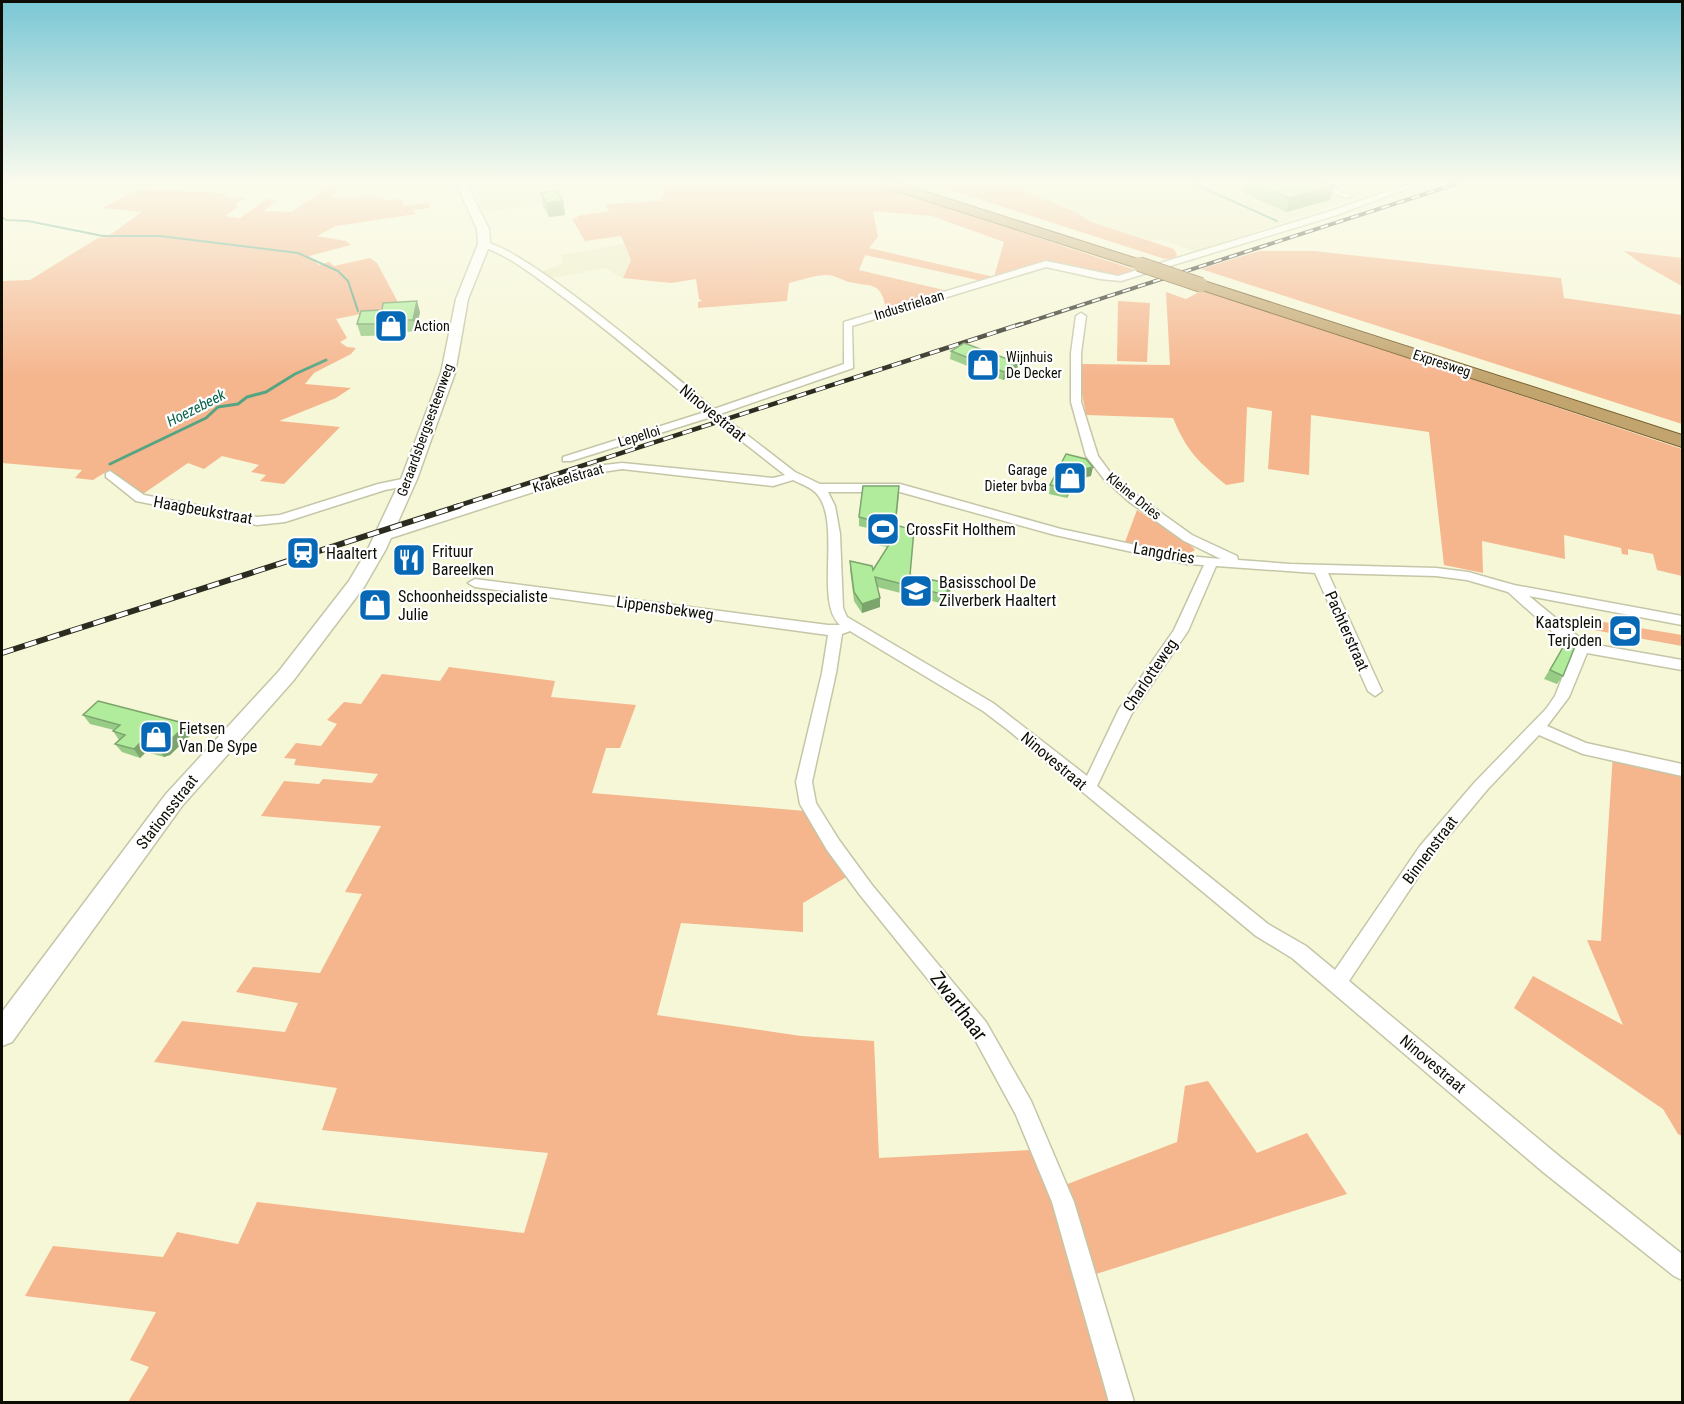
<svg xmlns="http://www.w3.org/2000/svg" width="1684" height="1404" font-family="'Roboto Condensed',sans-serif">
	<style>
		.built { fill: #ebecc5 }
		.green { fill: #f5b58d; fill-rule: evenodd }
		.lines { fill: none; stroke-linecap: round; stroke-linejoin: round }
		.stream-far1 { stroke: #55a482; stroke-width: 2 }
		.stream { stroke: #55a482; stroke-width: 3 }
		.minor-casing { stroke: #c5c6a7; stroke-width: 3 }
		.tertiary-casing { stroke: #c5c6a7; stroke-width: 2 }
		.secondary-casing { stroke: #c5c6a7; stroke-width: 3 }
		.trunk-casing { stroke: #786031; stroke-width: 2 }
		.minor { fill: #fff; fill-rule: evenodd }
		.tertiary { fill: #fff; fill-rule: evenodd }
		.secondary { fill: #fff; fill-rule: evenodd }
		.trunk { fill: #c2a46e; fill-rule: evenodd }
		.rail-far2-casing { stroke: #2b2b1f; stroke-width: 4 }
		.rail-far1-casing { stroke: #2b2b1f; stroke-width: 4.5 }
		.rail-casing { stroke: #2b2b1f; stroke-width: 6 }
		.rail-far2 { stroke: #fff; stroke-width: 2; stroke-dasharray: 8; stroke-linecap: butt }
		.rail-far1 { stroke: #fff; stroke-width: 3; stroke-dasharray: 10; stroke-linecap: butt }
		.rail { stroke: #fff; stroke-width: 4; stroke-dasharray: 12; stroke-linecap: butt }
		.trunk-bridge-casing { stroke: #786031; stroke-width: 16; stroke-linecap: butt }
		.trunk-bridge { stroke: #c2a46e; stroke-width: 14 }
		.wall { fill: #98cb86 }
		.shaded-wall { fill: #7ca56d }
		.building { fill: #b1ec9c; stroke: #7ca56d; stroke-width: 1.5 }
		.labels { text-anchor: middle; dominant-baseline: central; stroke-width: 4.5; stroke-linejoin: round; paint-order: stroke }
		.far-street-label { font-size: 14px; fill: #0d0d04; stroke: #fff }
		.far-poi-label { font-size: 14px; fill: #0d0d04; stroke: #fff; text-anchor: start }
		.far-water-label { font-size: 15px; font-style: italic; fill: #076448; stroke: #fff }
		.street-label { font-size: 16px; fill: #0d0d04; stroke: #fff }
		.poi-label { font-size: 16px; fill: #0d0d04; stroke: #fff; text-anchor: start }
		.near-street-label { font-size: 20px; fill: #0d0d04; stroke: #fff }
	</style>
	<rect width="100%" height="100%" fill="#f6f7d7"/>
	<!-- built -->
	<path class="built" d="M482,183H537L543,204L484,212L469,184Z
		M992,183H1398L1197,252L1158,239L1151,241L1091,222L1076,212L1029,193Z
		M624,244L631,260L623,278L605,268L551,278L542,271L563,264L561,255Z"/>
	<!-- green -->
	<path class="green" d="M334,183H348L330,197L357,198L365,194L388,200L402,199L404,206L430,203L429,208L414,210L416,214L336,226L317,236L346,241L351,245L309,256L319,265L329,262L334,266L370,258L377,263L400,306L336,319L347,338L340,342L347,347L356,348L351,354L314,373L305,384L351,388L336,398L279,421L340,427L284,484L260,481L266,475L251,472L259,465L222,456L204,469L188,463L140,496L109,470L93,480L75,478L82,470L2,463V281L30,280L98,238L107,237L142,212L103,208L139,189L228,193L224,197L246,198L234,205L239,206L225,216L240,218L267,199L277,200L264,211L292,212Z
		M667,183H871L1139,271L1124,276L1108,277L1050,261L982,281L865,255L859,270L948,291L886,309C881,281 872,287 849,282C842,280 834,275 827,275C815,275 801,280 789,283L787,301L698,308V302L702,301L699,299L696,279L671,283L623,278L631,260L621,236L585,241L572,219L577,218V216L609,211L605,204L661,201ZM873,211L932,216L1004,242L994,277L869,248L878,237Z
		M929,183L1000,184L1029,193L1076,212L1091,222L1174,249L1177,255L1174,258L1165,259Z
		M1259,251H1314L1561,278L1564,298L1682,315V424L1201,269Z
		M1624,251L1682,258V286L1639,262Z
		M1203,290L1682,449V576L1657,570L1653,554L1628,549V555L1622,554L1621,548L1564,535L1565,559L1482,541L1483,573L1444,565L1429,432L1311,415L1309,475L1268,469L1272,411L1247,407L1244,482L1226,485C1199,462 1187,452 1173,418L1086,415L1081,388V364L1170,365L1166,292L1186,299Z
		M1118,301L1150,303L1147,362L1117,361Z
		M1137,510C1148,518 1193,544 1195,550L1188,554L1125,542Z
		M1574,617L1682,635V646L1577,627Z
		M449,667L555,681L551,697L636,705L620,748H606L592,793L805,811L848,876L803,903V932L681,923L657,1015L801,1036L874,1041L879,1158L1032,1150L1064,1234L1111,1402H128L149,1367L130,1360L156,1312L25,1296L53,1246L163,1257L177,1232L238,1244L257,1202L524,1233L548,1153L322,1130L337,1088L154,1062L182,1021L285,1032L298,1003L236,992L253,967L320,973L362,894L345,892L381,826L261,816L284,781L319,784L323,779L372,783L378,774L294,765L296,759L284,758L296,743L321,746L337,724L327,720L344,702L361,704L382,674L440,681Z
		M1613,753L1682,769V1136L1678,1134L1663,1109L1514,1008L1533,976L1623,1025L1587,940L1601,941Z
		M1208,1081L1257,1153L1307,1133L1347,1194L1093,1275L1065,1185L1177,1142L1185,1086Z"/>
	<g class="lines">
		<!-- stream-far1 -->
		<path class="stream-far1" d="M1192,183L1277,221
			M2,217L6,220L28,221L103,236H160L298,253L338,271L348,281L358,311"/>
		<!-- stream -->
		<path class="stream" d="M110,464L206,418L218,407L238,404L247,397L266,392L295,374L326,360"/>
		<defs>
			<path id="minor" d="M1311,183H1321L1352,196L1345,198Z
				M1411,183H1421L1340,214L1121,281L1100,279L1046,267L852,326L853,368L720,414L795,472L820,484H900L1061,529L1187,556L1221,559L1184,541L1128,501L1104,479L1086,456L1071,402V353L1076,316L1081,313L1086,316L1081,353V402L1098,456L1112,475L1136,495L1192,535L1237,556L1238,560L1290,564L1436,568L1468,572L1514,585L1682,616V625L1529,596L1586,643L1682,660V670L1587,653L1569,697L1547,726L1586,743L1682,764V776L1583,754L1539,735L1487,790L1432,856L1349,981L1559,1156L1682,1254V1280L1674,1276L1543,1172L1292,958L1256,936L1008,730L983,711L850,631L842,634L836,673L812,782L816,803L839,840L872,885L986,1022L1031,1101L1074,1202L1134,1402H1109L1052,1202L1016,1115L972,1034L860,895L827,850L800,804L796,782L822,673L828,635L475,587L468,583L475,579L828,625H840C814,602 842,523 817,494C811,487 801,484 793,480L773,486L622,469L589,474L388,539H380L378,536L380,533L587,467L622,463L773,478L785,475L711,417L571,461H563V457L705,412C657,372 609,331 559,294C534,276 510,256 481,246V242C516,239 679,380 714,409L844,364V322L1046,261L1118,276L1334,210ZM828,492H900L1055,535L1187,564L1204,565L1174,630L1119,709L1087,776L993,703L847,617L843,608L840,534L835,506ZM1216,566L1315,573L1368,691L1375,696L1382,691L1328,573L1436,576L1467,580L1508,592L1556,635L1574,648L1555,696L1546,709L1475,782L1420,846L1335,970L1306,946L1268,924L1097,786L1131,715L1188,631Z
				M110,471L144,495L257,517L280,515L378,484L407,478L413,482L411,485L385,490L285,522L257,525L136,501L106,477V473Z"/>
			<path id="tertiary" d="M11,183H24L2,192V186Z
				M445,183H466C461,188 450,188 445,183Z"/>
			<path id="secondary" d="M456,183H466L489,229L490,244L468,299L455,373L417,479L386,549L364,587L293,681L182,806L12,1042L2,1046V1012L166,794L279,671L349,581L368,549L401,479L441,373L456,299L478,244L477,229Z"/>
			<path id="trunk" d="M880,183H898L1144,261L1146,264L1139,268L1134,267L881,186Z
				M1201,280L1682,435V447L1196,288L1193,285L1196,282Z"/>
		</defs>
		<!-- minor casing -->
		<use href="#minor" class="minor-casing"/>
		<!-- tertiary casing -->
		<use href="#tertiary" class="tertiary-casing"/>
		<!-- secondary casing -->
		<use href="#secondary" class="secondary-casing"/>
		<!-- trunk casing -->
		<use href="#trunk" class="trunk-casing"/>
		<!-- minor -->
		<use href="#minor" class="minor"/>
		<!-- tertiary -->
		<use href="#tertiary" class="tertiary"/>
		<!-- secondary -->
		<use href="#secondary" class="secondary"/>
		<!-- trunk -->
		<use href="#trunk" class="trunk"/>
		<defs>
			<path id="rail-far2" d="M1016,326L1459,183"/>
			<path id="rail-far1" d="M454,507L1021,324"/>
			<path id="rail" d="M2,653L459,506"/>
		</defs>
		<!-- rail-far2 casing -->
		<use href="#rail-far2" class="rail-far2-casing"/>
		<!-- rail-far1 casing -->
		<use href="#rail-far1" class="rail-far1-casing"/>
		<!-- rail casing -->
		<use href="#rail" class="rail-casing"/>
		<!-- rail-far2 -->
		<use href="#rail-far2" class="rail-far2"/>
		<!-- rail-far1 -->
		<use href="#rail-far1" class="rail-far1"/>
		<!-- rail -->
		<use href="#rail" class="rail"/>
		<defs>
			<path id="trunk-bridge" d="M1139,264L1201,285"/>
		</defs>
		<!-- trunk-bridge casing -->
		<use href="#trunk-bridge" class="trunk-bridge-casing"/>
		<!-- trunk-bridge -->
		<use href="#trunk-bridge" class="trunk-bridge"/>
	</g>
	<!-- wall -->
	<path class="wall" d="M1247,183H1324L1330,200L1286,212L1244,193Z
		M541,193L563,201L565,215L549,217L543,206Z
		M420,312L416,331L405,332V335L361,336L357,324Z
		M951,351L1018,363L1017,371L1003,380L950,359Z
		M1091,476L1076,480L1067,498L1049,494L1050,485Z
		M899,494L896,526L911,575L951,584L950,593L944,604L877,587L880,607L862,613L854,601L850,570V561L873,570L887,547L872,544L873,535L876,530L859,526V517Z
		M1566,642L1563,676L1557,684L1544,679Z
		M83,715L187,724L193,733L170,755L164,757L146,752L140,758L122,752L115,744L119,740L113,731L114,730L90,724Z"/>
	<!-- shaded-wall -->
	<path class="shaded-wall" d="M1334,186L1330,200L1286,212L1290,198Z
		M563,201L565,215L549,217L546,203Z
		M417,301L420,312L416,331L413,320Z
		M402,320L405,332V335L401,324Z
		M1018,363L1017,371L1003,380L1004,372Z
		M1093,467L1091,476L1076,480L1067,498L1068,489L1078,471Z
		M951,584L950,593L944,604L945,595Z
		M880,598V607L862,613V604Z
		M187,724L193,733L170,755L164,757L158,748Z
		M140,743L146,752L140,758L134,749Z"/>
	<!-- building -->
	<path class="building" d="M1254,183H1324L1334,186L1290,198Z
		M556,190L563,201L546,203L541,193Z
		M417,301L413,320H402L401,324H357L361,311L382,310L383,303Z
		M964,343L1018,363L1004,372L951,351Z
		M1066,454L1086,459L1093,467L1078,471L1068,489L1050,485Z
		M863,486H899L895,525L914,530L910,575L951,584L945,595L875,577L880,598L862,604L854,592L850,561L872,566L873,570L892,540L873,535L881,523L859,517Z
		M1566,642L1576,644L1563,676L1550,670Z
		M98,701L187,724L164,746L158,748L140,743L134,749L115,744L125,735L113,731L120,725L83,715Z"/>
	<!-- sky -->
	<linearGradient id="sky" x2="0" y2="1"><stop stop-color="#79c7d5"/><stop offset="0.48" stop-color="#fbfbed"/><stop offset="1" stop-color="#fbfbed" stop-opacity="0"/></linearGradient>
	<rect width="1684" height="379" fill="url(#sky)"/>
	<!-- icons -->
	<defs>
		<symbol id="shop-square" viewBox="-11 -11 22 22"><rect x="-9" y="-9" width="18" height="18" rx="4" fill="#0769b5" stroke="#fff"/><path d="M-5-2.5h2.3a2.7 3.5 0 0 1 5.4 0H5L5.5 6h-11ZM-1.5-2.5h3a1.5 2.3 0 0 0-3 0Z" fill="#fff"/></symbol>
		<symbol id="stadium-square" viewBox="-11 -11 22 22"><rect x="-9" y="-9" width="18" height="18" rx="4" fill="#0769b5" stroke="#fff"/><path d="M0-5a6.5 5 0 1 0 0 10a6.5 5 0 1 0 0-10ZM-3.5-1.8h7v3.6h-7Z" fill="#fff"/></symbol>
		<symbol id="station-square" viewBox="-11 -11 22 22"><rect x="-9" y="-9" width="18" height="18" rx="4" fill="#0769b5" stroke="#fff"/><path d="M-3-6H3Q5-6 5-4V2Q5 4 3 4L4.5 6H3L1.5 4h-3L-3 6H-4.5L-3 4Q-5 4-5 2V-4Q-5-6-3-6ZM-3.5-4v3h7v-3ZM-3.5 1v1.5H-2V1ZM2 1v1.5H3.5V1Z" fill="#fff"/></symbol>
		<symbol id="restaurant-square" viewBox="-11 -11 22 22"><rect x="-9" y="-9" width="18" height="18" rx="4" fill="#0769b5" stroke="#fff"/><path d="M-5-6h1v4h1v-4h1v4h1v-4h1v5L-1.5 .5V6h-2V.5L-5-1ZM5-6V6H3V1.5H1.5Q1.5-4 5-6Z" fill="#fff"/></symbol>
		<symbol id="school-square" viewBox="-11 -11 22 22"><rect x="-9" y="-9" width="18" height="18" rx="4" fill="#0769b5" stroke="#fff"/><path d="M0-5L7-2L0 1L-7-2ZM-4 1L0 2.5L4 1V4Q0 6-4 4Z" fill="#fff"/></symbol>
	</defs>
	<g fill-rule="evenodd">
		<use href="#shop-square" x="372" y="307" width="38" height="38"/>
		<use href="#shop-square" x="964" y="346" width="38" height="38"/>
		<use href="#shop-square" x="1051" y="459" width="38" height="38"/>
		<use href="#stadium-square" x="864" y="510" width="38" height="38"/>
		<use href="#station-square" x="284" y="534" width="38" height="38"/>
		<use href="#restaurant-square" x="390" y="541" width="38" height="38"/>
		<use href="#school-square" x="897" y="572" width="38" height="38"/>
		<use href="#shop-square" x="356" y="586" width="38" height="38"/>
		<use href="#stadium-square" x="1606" y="612" width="38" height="38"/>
		<use href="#shop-square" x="137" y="718" width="38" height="38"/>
	</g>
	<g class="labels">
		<!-- far-street labels -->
		<g class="far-street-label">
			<text transform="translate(909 305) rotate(-17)">Industrielaan</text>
			<text transform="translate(1442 363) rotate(18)">Expresweg</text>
			<text transform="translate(425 430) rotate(-70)">Geraardsbergsesteenweg</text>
			<text transform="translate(639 436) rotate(-17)">Lepelloi</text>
			<text transform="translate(568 478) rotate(-16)">Krakeelstraat</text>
			<text transform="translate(1134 496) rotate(39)">Kleine Dries</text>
		</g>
		<!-- far-poi labels -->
		<g class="far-poi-label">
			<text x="414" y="326">Action</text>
			<text x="1006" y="357">Wijnhuis<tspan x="1006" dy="16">De Decker</tspan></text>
			<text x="1047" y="470" text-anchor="end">Garage<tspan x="1047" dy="16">Dieter bvba</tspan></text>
		</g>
		<!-- far-water labels -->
		<g class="far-water-label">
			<text transform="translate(196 408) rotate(-27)">Hoezebeek</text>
		</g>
		<!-- street labels -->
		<g class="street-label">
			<text transform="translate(713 413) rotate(39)">Ninovestraat</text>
			<text transform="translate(203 510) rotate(10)">Haagbeukstraat</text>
			<text transform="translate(1164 553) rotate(10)">Langdries</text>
			<text transform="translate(665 608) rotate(8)">Lippensbekweg</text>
			<text transform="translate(1347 631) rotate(66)">Pachterstraat</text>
			<text transform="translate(1150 675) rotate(-56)">Charlotteweg</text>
			<text transform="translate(1054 761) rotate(40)">Ninovestraat</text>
			<text transform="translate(167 812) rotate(-52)">Stationsstraat</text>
			<text transform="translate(1430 850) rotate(-53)">Binnenstraat</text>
			<text transform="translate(1433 1064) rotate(40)">Ninovestraat</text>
		</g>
		<!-- poi labels -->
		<g class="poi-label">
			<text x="906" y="529">CrossFit Holthem</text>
			<text x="432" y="551">Frituur<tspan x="432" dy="18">Bareelken</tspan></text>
			<text x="326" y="553">Haaltert</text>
			<text x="939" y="582">Basisschool De<tspan x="939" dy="18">Zilverberk Haaltert</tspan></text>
			<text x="398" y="596">Schoonheidsspecialiste<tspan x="398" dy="18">Julie</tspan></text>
			<text x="1602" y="622" text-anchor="end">Kaatsplein<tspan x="1602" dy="18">Terjoden</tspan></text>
			<text x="179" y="728">Fietsen<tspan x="179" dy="18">Van De Sype</tspan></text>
		</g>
		<!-- near-street labels -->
		<g class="near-street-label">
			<text transform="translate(959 1006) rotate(53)">Zwarthaar</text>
		</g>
	</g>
	<!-- border -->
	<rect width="1684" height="1404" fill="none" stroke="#0d0d04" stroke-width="6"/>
</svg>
